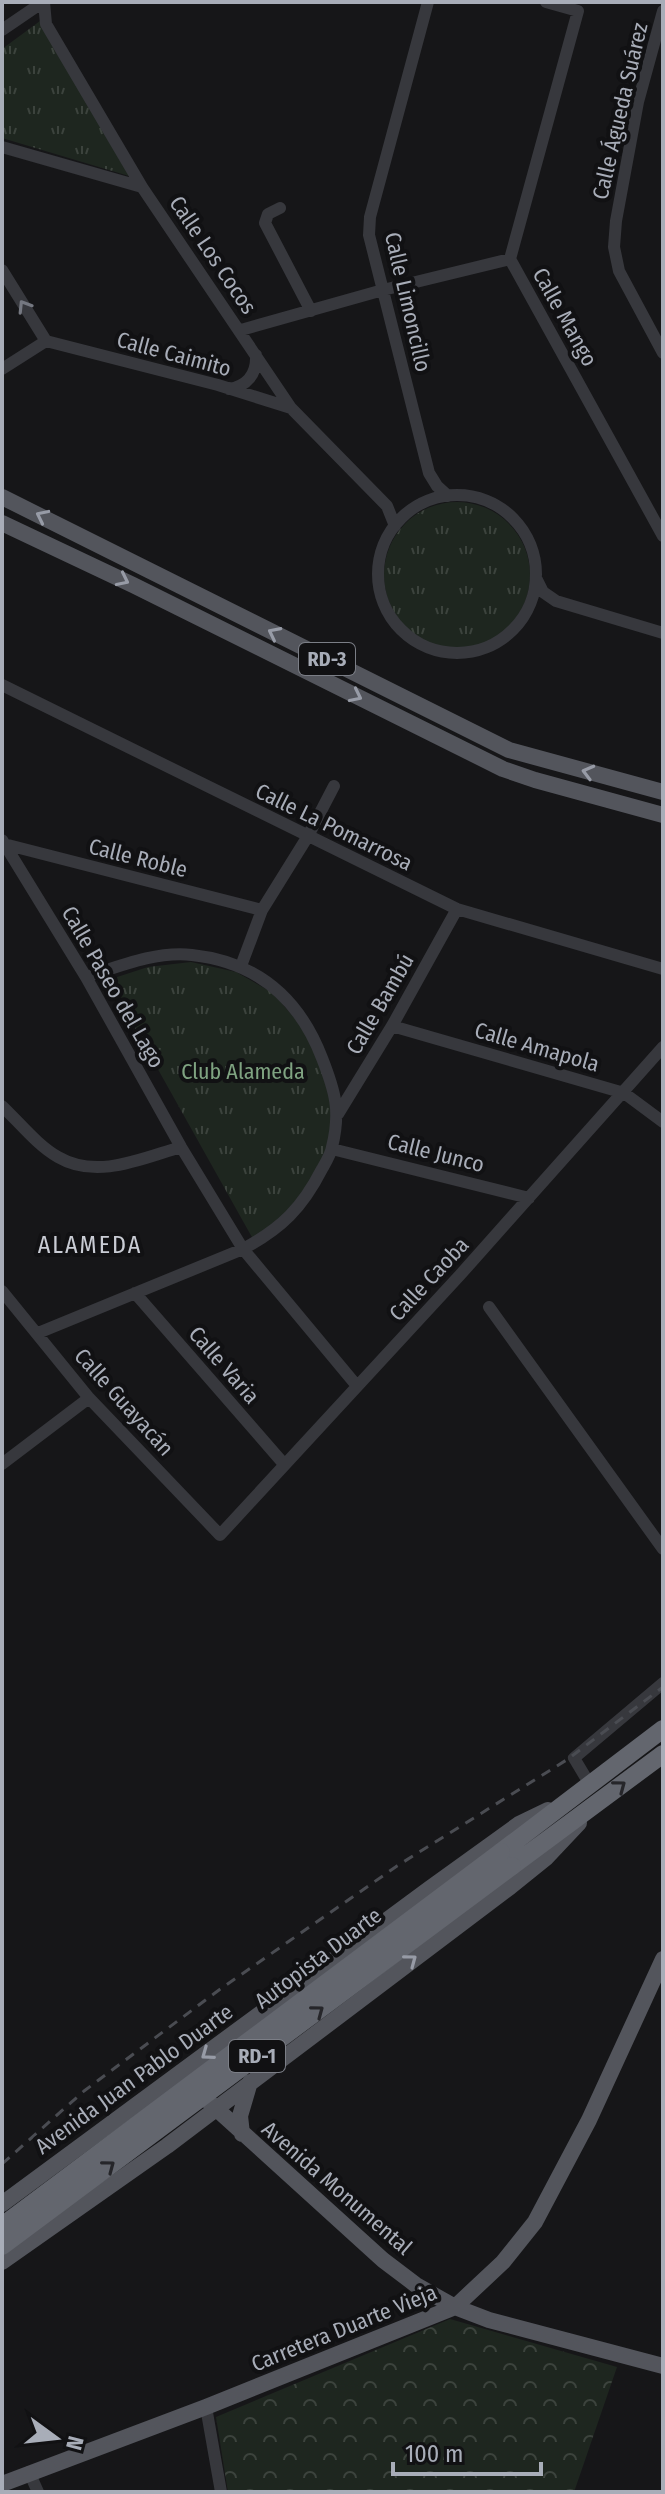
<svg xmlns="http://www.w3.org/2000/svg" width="665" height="2494" font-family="'Fira Sans Condensed',sans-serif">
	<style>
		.forest { fill: url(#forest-crowns) }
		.park { fill: url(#park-tufts) }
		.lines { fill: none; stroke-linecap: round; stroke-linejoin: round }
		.minor { stroke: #37383d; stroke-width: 12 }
		.major { stroke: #53555c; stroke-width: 16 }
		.highway { stroke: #63666e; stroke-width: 18 }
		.rail { stroke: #4a4c52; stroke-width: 3; stroke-dasharray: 10 8; stroke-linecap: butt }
		.highway-bridge { stroke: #63666e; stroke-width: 18 }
		.oneway { stroke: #757881 }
		.oneway2 { stroke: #979ba6 }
		.oneway3 { stroke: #26262a }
		.labels { text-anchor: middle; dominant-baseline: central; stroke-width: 8; stroke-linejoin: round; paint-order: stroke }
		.shield { fill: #111113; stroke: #7b7e86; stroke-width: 2 }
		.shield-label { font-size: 20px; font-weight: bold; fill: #a8adb8 }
		.street-label { font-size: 22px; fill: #a8adb8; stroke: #111113 }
		.park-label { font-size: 22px; fill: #7fa381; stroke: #111113 }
		.neighbourhood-label { font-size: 24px; letter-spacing: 2px; fill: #c9ccd4; stroke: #111113 }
	</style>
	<defs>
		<pattern id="forest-crowns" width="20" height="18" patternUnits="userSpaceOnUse" patternTransform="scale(2)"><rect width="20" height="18" fill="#1e261f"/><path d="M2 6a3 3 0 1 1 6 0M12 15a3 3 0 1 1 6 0" fill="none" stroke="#3c433d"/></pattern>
		<pattern id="park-tufts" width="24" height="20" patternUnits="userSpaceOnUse" patternTransform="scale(2)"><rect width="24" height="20" fill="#1e261f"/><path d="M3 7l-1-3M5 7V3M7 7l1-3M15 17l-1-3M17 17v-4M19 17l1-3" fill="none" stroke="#3c433d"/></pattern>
	</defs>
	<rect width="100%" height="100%" fill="#161618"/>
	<!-- forest -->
	<path class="forest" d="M450,2319L617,2367L574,2492H228L216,2417Z"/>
	<!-- park -->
	<path class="park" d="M40,21L129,176L2,138V49Z
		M384 575a73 73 0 1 1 146 0a73 73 0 1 1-146 0Z
		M191,962L236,972L273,993L307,1033L333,1101L329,1148L305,1191L283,1218L253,1239L108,980L148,967Z"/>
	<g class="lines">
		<!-- minor -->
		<path class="minor" d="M44,2L46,24L142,187L291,408L387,506L395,526
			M428,2L370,217L369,235L429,473L437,486L448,496
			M546,2L578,11L510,259L663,536
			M663,11L638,102L616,221L614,247L619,271L663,353
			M2,30L43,2
			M2,147L142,187
			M280,208L268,214L265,223L311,311
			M2,270L46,341
			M241,330L383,290L510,259
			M46,341L218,385L291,408
			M2,369L46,341
			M229,389C247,386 257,374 256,355
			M378 574a79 79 0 1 1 158 0a79 79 0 1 1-158 0Z
			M536,578L543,592L556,601L663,633
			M2,685L457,909L663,969
			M2,840L86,977L181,1147L243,1249L357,1386
			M2,846L4,844L262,910
			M241,966L262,910L308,836L334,786
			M392,1026L624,1093L663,1122
			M2,1106C20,1123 37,1145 58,1157C97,1180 143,1158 181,1147
			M338,1114L392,1026L457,909
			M332,1149L529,1198
			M2,1291L89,1398L220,1535L460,1275L663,1047
			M135,1293L283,1463
			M489,1307L663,1549
			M38,1333L243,1249C282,1228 302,1208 322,1169C326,1162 331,1154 332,1147C341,1111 335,1091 322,1058C299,998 257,962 192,955C156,951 120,966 86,977
			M2,1464L89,1398
			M589,1783L574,1758L663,1683
			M206,2407L221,2492
			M29,2472L38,2492"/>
		<!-- major -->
		<path class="major" d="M2,497L509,750L663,792
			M2,523L133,585L503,769L535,780L663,815
			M210,2103L383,2260L416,2285L455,2307L489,2320L663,2366
			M242,2134L240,2116L250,2082
			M2,2204L429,1889L519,1824L548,1810
			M2,2262L167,2146L510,1887L546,1858L579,1823
			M2,2484L206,2407L455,2307L503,2262L535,2222L589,2120L663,1959"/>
		<!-- highway -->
		<path class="highway" d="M501,1852L663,1729
			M512,1866L663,1754"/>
		<!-- rail -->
		<path class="rail" d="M2,2164L84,2091L219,1990L397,1866L568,1759L663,1687"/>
		<!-- highway-bridge -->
		<path class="highway-bridge" d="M2,2226L501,1852
			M2,2246L512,1866"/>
	</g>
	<!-- one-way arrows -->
	<defs><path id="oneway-chevron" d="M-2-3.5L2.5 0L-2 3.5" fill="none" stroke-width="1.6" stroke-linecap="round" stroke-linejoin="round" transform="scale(2)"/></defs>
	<use class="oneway" href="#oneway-chevron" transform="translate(24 306) rotate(-122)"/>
	<g class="oneway2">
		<use href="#oneway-chevron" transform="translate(42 516) rotate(-154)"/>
		<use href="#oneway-chevron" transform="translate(123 580) rotate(26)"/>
		<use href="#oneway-chevron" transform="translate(274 633) rotate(-153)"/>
		<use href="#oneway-chevron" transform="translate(356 696) rotate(26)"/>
		<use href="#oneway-chevron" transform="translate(588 772) rotate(-165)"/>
		<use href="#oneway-chevron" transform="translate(411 1960) rotate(-37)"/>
		<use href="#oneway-chevron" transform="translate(207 2054) rotate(144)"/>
	</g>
	<g class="oneway3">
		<use href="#oneway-chevron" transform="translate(620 1786) rotate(-37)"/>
		<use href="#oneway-chevron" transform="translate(318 2011) rotate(-37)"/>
		<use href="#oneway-chevron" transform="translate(109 2166) rotate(-37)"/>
	</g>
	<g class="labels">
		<!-- shield labels -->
		<g class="shield">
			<rect x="299" y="643" width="56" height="32" rx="6"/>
			<rect x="229" y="2040" width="56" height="32" rx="6"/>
		</g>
		<g class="shield-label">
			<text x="327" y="659">RD-3</text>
			<text x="257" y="2056">RD-1</text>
		</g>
		<!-- street labels -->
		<g class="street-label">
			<text transform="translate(620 111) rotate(-77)">Calle Águeda Suárez</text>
			<text transform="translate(213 255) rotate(56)">Calle Los Cocos</text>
			<text transform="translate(408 302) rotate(77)">Calle Limoncillo</text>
			<text transform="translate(565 317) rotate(61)">Calle Mango</text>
			<text transform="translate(174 354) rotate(15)">Calle Caimito</text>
			<text transform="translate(334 827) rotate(26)">Calle La Pomarrosa</text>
			<text transform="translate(138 858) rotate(14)">Calle Roble</text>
			<text transform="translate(113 987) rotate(60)">Calle Paseo del Lago</text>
			<text transform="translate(380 1004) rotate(-60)">Calle Bambú</text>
			<text transform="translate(537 1047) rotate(16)">Calle Amapola</text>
			<text transform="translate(436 1153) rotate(14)">Calle Junco</text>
			<text transform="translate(429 1279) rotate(-47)">Calle Caoba</text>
			<text transform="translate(224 1365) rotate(49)">Calle Varia</text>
			<text transform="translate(124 1402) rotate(48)">Calle Guayacán</text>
			<text transform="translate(318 1958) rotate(-37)">Autopista Duarte</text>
			<text transform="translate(134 2079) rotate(-36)">Avenida Juan Pablo Duarte</text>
			<text transform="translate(337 2188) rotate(41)">Avenida Monumental</text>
			<text transform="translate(344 2328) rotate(-22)">Carretera Duarte Vieja</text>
		</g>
		<!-- park labels -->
		<g class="park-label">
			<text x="243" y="1071">Club Alameda</text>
		</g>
		<!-- neighbourhood labels -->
		<g class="neighbourhood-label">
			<text x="90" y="1245">ALAMEDA</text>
		</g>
	</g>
	<!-- border -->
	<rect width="665" height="2494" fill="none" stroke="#a8adb8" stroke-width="8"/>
	<!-- north arrow -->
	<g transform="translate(56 2438) rotate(105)" stroke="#111113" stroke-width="6" paint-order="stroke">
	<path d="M0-6L14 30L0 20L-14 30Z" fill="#a8adb8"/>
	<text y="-12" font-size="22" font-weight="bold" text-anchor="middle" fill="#a8adb8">N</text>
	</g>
	<!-- scale -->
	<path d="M393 2462v12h148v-12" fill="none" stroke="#a8adb8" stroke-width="4"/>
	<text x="405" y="2462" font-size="24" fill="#a8adb8" stroke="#111113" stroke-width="6" paint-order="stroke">100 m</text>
</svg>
